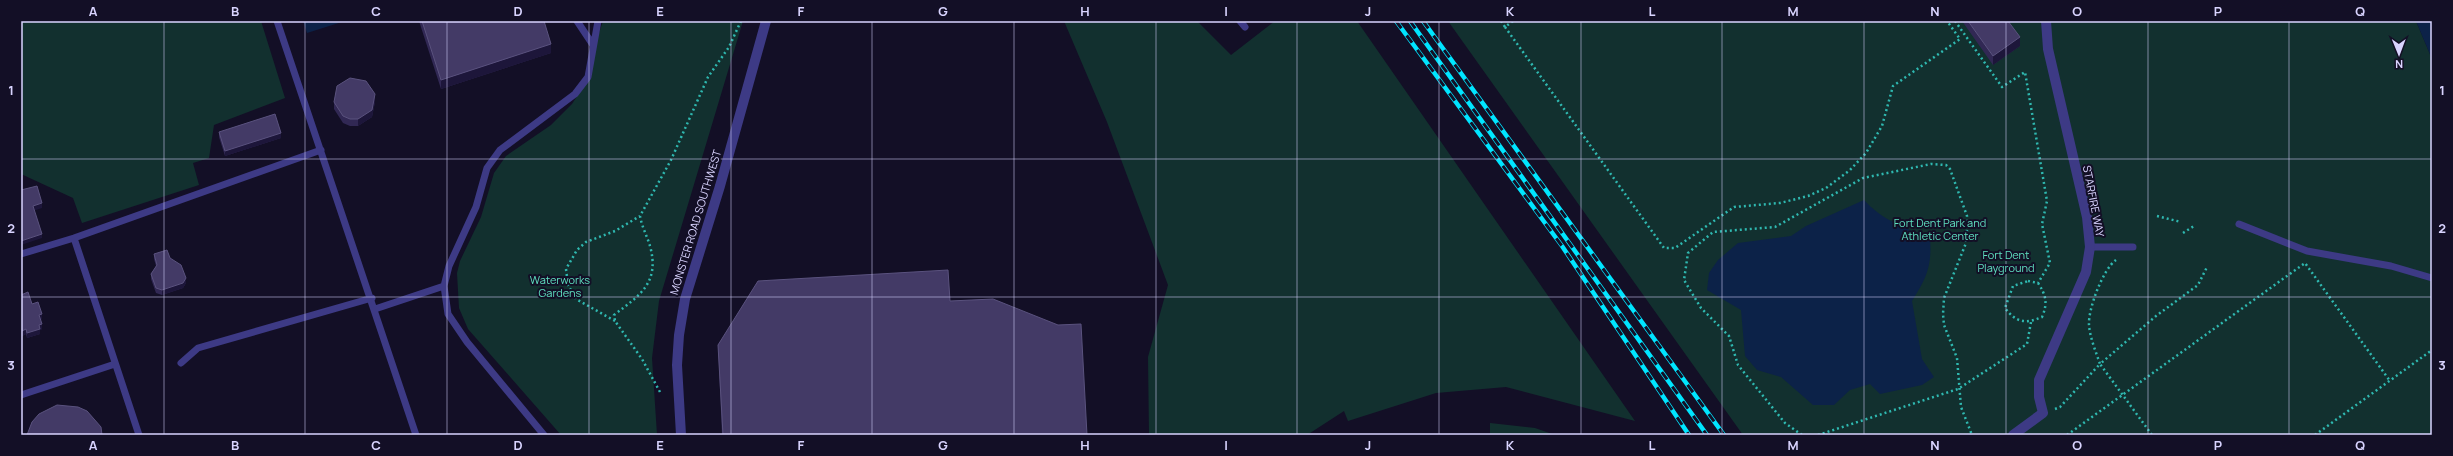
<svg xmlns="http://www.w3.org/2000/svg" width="2453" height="456" font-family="Manrope,sans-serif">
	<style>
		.green { fill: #12302f }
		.water { fill: #0c2248 }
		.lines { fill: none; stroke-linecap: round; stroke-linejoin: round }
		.path { stroke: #2fb8b0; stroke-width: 2.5; stroke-dasharray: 2 3; stroke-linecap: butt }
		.service { stroke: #3d3a85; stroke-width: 7 }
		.minor { stroke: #3d3a85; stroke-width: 10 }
		.tertiary { stroke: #3d3a85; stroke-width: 10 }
		.rail-casing { stroke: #00e5ff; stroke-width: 4.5 }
		.rail { stroke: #130f26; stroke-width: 3; stroke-dasharray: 9; stroke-linecap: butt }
		.wall { fill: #312854 }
		.shaded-wall { fill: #1d163a }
		.building { fill: #433a66; stroke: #5a527e }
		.grid { fill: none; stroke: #d9d4ff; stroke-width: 1; stroke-opacity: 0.55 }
		.labels { text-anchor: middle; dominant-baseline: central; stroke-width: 4; stroke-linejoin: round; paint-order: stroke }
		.street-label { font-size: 11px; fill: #d9d4ff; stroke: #130f26 }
		.park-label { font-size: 11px; fill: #5fe0c0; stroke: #130f26 }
		.neatline { fill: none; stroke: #d9d4ff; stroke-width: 1.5 }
		.grid-label { font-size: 13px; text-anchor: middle; font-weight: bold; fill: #d9d4ff }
	</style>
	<rect width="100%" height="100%" fill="#130f26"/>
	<!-- green -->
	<path class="green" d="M21,21H261L285,98L214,125L209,158L193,163L199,185L82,223L73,198L21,174Z
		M603,21H743L659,301L652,358L657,435H561L468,329L459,308L457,273L460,261L481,217L494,173L506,156L551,125L572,104L579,93Z
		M1064,21H1197L1231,55L1275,21H1357L1635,421L1506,387L1436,393L1348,421L1344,411L1307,435H1149L1148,357L1168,285L1107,122Z
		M1448,21H2416L2432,59V435H1743Z
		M1490,423L1535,428L1555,435H1490Z"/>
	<!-- water -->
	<path class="water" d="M303,21H345L307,33Z
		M2416,21H2432V59Z
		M1864,200C1882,220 1905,228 1930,238C1932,266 1927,277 1912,301L1922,359L1934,377L1922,385L1880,394L1870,384L1850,390L1834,405H1813L1781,377L1757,370L1745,356L1741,310L1707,290L1709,273L1718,260L1738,243L1791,236L1806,226Z"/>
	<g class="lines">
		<!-- path -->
		<path class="path" d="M1501,21L1505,27L1513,21
			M1955,21L2002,87L2025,72L2047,201L2042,224L2050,263L2038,283
			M1505,27L1664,248H1675L1734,207L1780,203L1808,196L1826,188L1850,170L1866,153L1882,126L1893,86L1960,39L1947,21
			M2157,216L2181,222
			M2183,233L2194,226
			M2116,260C2103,269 2088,309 2089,325C2090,338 2096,352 2100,364L2156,316L2198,285L2207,267
			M2028,281L2038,283C2046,295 2048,303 2042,317C2026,324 2016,323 2005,308L2013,286Z
			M615,321L576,299L568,285L566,269L577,250L586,242L615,231L640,216
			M660,392L642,359L615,321L614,315C640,295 660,283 650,246C647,236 642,227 640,216L671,160L708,77L729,47L741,21
			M2055,409L2060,407L2100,364L2152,435
			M1802,435L1785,423L1738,365L1729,336L1701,308L1684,280L1688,253L1713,232L1775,227L1863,178L1931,164L1946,165L1950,169L1967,216V229L1966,243L1944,298L1943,314L1944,325L1957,358L1961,407L1972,435
			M1818,435L1958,389L2027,344L2031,322
			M2067,435L2305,263L2390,381
			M2315,435L2432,350"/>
		<!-- service -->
		<path class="service" d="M277,21L416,435
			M577,21L593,45
			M1240,21L1245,27
			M2239,224L2307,251L2391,266L2432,278
			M74,238L139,435
			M2090,247H2133
			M21,254L74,238L321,150
			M375,309L444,286
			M181,363L198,348L372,298
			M21,395L115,364
			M544,435L467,342L448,314L444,286L449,266L476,207L487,168L500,150L575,94L588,77L598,21"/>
		<!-- minor -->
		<path class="minor" d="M2013,435L2043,413L2039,397V380L2086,272L2090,247L2087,217L2048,49L2046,21"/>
		<!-- tertiary -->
		<path class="tertiary" d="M681,435L677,365L679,335L685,299L720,186L766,21"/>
		<defs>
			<path id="rail" d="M1396,21L1562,246L1689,435
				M1410,21L1707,435
				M1423,21L1724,435"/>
		</defs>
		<!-- rail casing -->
		<use href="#rail" class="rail-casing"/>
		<!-- rail -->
		<use href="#rail" class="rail"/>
	</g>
	<!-- wall -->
	<path class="wall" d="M419,21H544L551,53L441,89Z
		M1962,21H2008L2020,46L1993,65Z
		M334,102H375L372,117L358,126H350L343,123L334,109Z
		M219,132L281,138L225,156L219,137Z
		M154,254L170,258L186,283L183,288L162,295L156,293L151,279V274L156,266L154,259Z
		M21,295L32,304L42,319L40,320L42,329L40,330V334L27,338L26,334L22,336L21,329Z
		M950,301L1087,435H722L718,345Z"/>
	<!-- shaded-wall -->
	<path class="shaded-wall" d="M2020,37V46L1993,65V56Z
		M551,44V53L441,89V80Z
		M375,94V102L372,117L358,126V119Z
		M281,133V138L225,156V151Z
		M42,203V208L33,211V206Z
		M42,234V238L21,245V241Z
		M186,278V283L183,288L162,295V290Z
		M42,314V319L39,320V315Z
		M42,324V329L40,330V334L27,338V333L39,325Z
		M26,329V334L22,336V331Z"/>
	<!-- building -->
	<path class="building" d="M422,21H544L551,44L441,80Z
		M1968,21H2008L2020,37L1993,56Z
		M350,78L366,81L375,94L372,110L358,119H350L343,116L334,102L337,86Z
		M275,114L281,133L225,151L219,132Z
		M37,186L42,203L33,206L42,234L21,241V190Z
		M167,250L170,258L181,265L186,278L183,283L162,290L156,288L151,274L157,265L154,254Z
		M948,270L950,301L993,299L1058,325L1081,324L1087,435H723L718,345L758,281Z
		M28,292L32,304L38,302L42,314L39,315L42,324L39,325L40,329L27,333L26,329L22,331L21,324V295Z
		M57,405L78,407L87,411L101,427L102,435H27L32,422L39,414Z"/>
	<!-- grid -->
	<path class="grid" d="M164,21V435M305,21V435M447,21V435M589,21V435M731,21V435M872,21V435M1014,21V435M1156,21V435M1297,21V435M1439,21V435M1581,21V435M1722,21V435M1864,21V435M2006,21V435M2148,21V435M2289,21V435M21,159H2432M21,297H2432"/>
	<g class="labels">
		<!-- street labels -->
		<g class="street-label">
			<text transform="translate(2094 201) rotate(79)">STARFIRE WAY</text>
			<text transform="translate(695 222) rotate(-73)">MONSTER ROAD SOUTHWEST</text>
		</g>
		<!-- park labels -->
		<g class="park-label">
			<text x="1940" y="222">Fort Dent Park and<tspan x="1940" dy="13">Athletic Center</tspan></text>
			<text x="2006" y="254">Fort Dent<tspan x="2006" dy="13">Playground</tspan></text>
			<text x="560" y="279">Waterworks<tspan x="560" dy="13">Gardens</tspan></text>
		</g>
	</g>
	<!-- border -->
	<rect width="2453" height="456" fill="none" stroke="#130f26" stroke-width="44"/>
	<!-- north arrow -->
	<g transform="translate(2399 54) rotate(179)" stroke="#130f26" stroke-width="3" paint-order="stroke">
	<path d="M0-3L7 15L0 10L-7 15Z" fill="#d9d4ff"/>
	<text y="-6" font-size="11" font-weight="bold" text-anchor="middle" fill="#d9d4ff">N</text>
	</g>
	<rect x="22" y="22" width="2409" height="412" class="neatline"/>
	<g class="grid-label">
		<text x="93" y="16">A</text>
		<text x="235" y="16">B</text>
		<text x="376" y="16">C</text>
		<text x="518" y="16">D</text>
		<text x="660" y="16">E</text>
		<text x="801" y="16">F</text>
		<text x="943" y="16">G</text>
		<text x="1085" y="16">H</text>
		<text x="1226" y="16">I</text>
		<text x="1368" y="16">J</text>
		<text x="1510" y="16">K</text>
		<text x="1652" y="16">L</text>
		<text x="1793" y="16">M</text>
		<text x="1935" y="16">N</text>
		<text x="2077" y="16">O</text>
		<text x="2218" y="16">P</text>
		<text x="2360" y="16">Q</text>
		<text x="11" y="95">1</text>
		<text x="2442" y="95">1</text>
		<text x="11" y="233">2</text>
		<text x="2442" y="233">2</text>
		<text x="11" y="370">3</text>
		<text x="2442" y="370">3</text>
		<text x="93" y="450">A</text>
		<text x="235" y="450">B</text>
		<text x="376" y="450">C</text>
		<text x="518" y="450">D</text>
		<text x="660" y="450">E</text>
		<text x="801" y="450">F</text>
		<text x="943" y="450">G</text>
		<text x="1085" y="450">H</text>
		<text x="1226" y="450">I</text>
		<text x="1368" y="450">J</text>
		<text x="1510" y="450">K</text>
		<text x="1652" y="450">L</text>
		<text x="1793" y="450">M</text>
		<text x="1935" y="450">N</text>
		<text x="2077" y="450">O</text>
		<text x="2218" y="450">P</text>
		<text x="2360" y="450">Q</text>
	</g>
</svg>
